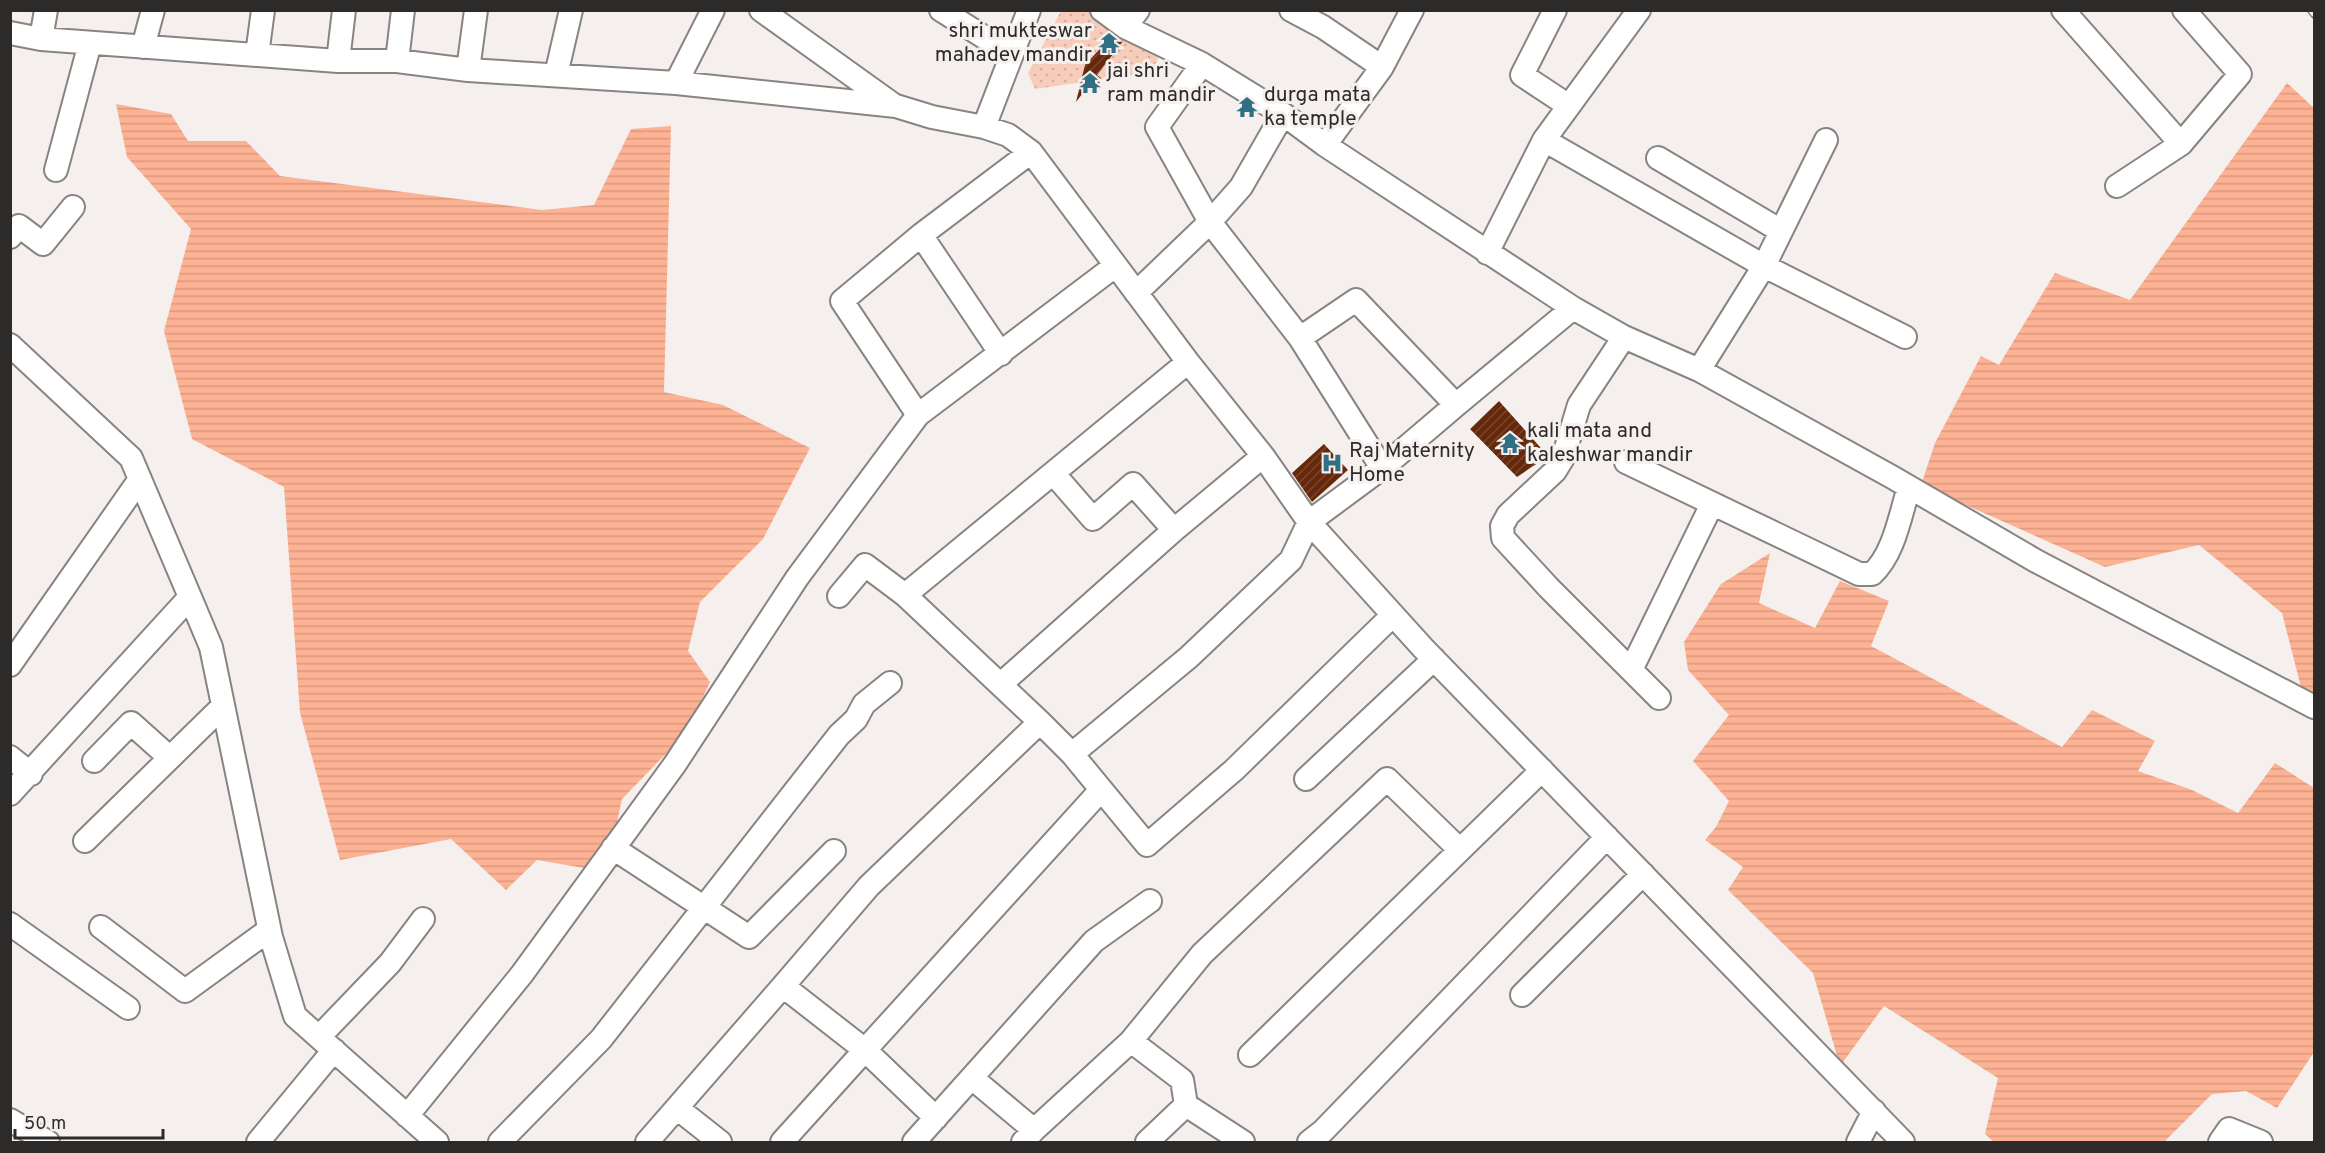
<svg xmlns="http://www.w3.org/2000/svg" width="2325" height="1153" font-family="Overpass,sans-serif">
	<style>
		.park { fill: url(#park-dots) }
		.water { fill: url(#water-rules) }
		.building { fill: url(#building-hatch) }
		.lines { fill: none; stroke-linecap: round; stroke-linejoin: round }
		.minor-casing { stroke: #888482; stroke-width: 26 }
		.minor { stroke: #fff; stroke-width: 22 }
		.rail-casing { stroke: #7d7a79; stroke-width: 7 }
		.rail { stroke: #f5f0ee; stroke-width: 4.5; stroke-dasharray: 14; stroke-linecap: butt }
		.labels { text-anchor: middle; dominant-baseline: central; stroke-width: 6; stroke-linejoin: round; paint-order: stroke }
		.poi-label { font-size: 21px; fill: #2d2b2a; stroke: #f5f0ee; text-anchor: start }
	</style>
	<defs>
		<pattern id="park-dots" width="8" height="8" patternUnits="userSpaceOnUse" patternTransform="scale(1.5)"><rect width="8" height="8" fill="#f7ccbb"/><path d="M2 2h.1M6 6h.1" fill="none" stroke="#d4afa1" stroke-width="1.8" stroke-linecap="round"/></pattern>
		<pattern id="water-rules" width="6" height="5" patternUnits="userSpaceOnUse" patternTransform="scale(1.5)"><rect width="6" height="5" fill="#fdb294"/><path d="M0 2.5h6" fill="none" stroke="#d99980"/></pattern>
		<pattern id="building-hatch" width="6" height="6" patternUnits="userSpaceOnUse" patternTransform="scale(1.5)"><rect width="6" height="6" fill="#66280b"/><path d="M-1 1l2-2M0 6l6-6M5 7l2-2" fill="none" stroke="#78462f"/></pattern>
	</defs>
	<rect width="100%" height="100%" fill="#f5f0ee"/>
	<!-- park -->
	<path class="park" d="M1061,11H1103L1158,58L1153,72L1035,89L1028,73Z"/>
	<!-- water -->
	<path class="water" d="M2287,83L2314,108V697L2302,691L2282,613L2199,545L2105,567L1921,485L1935,443L1981,356L1999,365L2055,273L2130,300Z
		M116,104L171,114L188,141H246L280,176L542,210L594,205L631,129L671,126L664,392L723,405L810,448L763,539L700,602L688,651L710,682L686,733L622,799L613,841L584,868L537,860L506,890L451,839L340,860L300,713L284,487L192,439L164,331L191,229L127,157Z
		M1770,553L1759,603L1815,628L1840,581L1889,601L1871,646L2062,747L2092,710L2155,741L2138,771L2192,790L2238,813L2275,763L2314,788V1052L2277,1108L2246,1091L2212,1094L2164,1142H1994L1985,1134L1998,1078L1884,1006L1840,1066L1813,973L1728,890L1743,867L1705,840L1716,827L1729,801L1693,761L1729,715L1688,670L1684,642L1721,584Z"/>
	<!-- building -->
	<path class="building" d="M1113,35L1123,41L1097,75L1101,78L1097,90L1086,89L1076,102L1085,65Z
		M1499,401L1548,456L1517,477L1470,429Z
		M1324,444L1348,470L1312,502L1292,473Z"/>
	<g class="lines">
		<defs>
			<path id="minor" d="M761,10L895,106
				M941,10L1011,54
				M1102,10L1125,27
				M1138,10L1125,27L1202,64L1283,114L1325,145L1573,308L1624,337L1699,370L1892,477L2036,561L2314,707
				M1291,10L1323,27L1382,67
				M1555,10L1522,75L1569,106
				M2063,10L2181,144
				M10,33L41,39L338,61H397L468,70L676,83L896,106L932,117L984,127L1008,135L1031,152L1188,362L1263,456L1309,522L1423,648L1903,1142
				M41,39L46,10
				M143,47L153,10
				M257,55L263,10
				M338,61L344,10
				M397,61L403,10
				M1202,64L1157,127L1210,222L1300,338L1382,468
				M468,70L476,10
				M556,75L571,10
				M676,83L713,10
				M984,127L1029,10
				M1544,140L1764,266L1905,337
				M1325,145L1382,67L1412,10
				M1658,158L1781,231
				M56,170L90,43
				M2117,186L2181,144L2240,74L2184,10
				M921,235L1001,354
				M10,237L19,226L43,244L73,207
				M1487,253L1544,140L1639,10
				M1136,293L1210,222L1241,187L1283,114
				M1624,337L1579,405L1563,458L1555,471L1508,515L1502,526L1503,538L1549,588L1659,698
				M1300,338L1356,300L1456,405
				M10,345L131,458L190,597L211,647L271,937L295,1016L437,1142
				M1699,370L1764,266L1826,140
				M918,415L842,301L921,235L1031,152
				M1626,462L1859,574H1872C1894,554 1900,516 1909,487
				M1053,473L1093,519L1133,484L1174,530
				M839,596L865,565L905,595L1188,362
				M10,665L140,479
				M1631,670L1712,504
				M1001,684L1174,530L1263,456
				M1040,722L1072,754L1147,845L1234,770L1393,615
				M1072,754L1189,657L1291,560L1309,522L1382,468L1456,405L1573,308
				M10,757L31,774
				M94,761L131,723L170,758
				M1306,779L1434,659
				M10,794L190,597
				M85,841L223,706
				M613,848L749,937L834,851
				M10,924L128,1008
				M101,927L185,991L269,930
				M783,986L869,886L1040,722L905,595
				M1522,995L1643,874
				M319,1037L390,963L423,919
				M1131,1041L1182,1080L1186,1105L1243,1142
				M1250,1055L1542,770
				M972,1078L1034,1130L1023,1142
				M677,1108L720,1142
				M407,1116L522,974L675,764L797,578L918,415L1115,266
				M10,1120L48,1142
				M1034,1130L1131,1041L1202,954L1387,779L1460,850
				M258,1142L334,1050
				M500,1142L601,1039L839,735L856,719L864,704L890,683
				M647,1142L783,986L865,1050L1101,790
				M782,1142L865,1050L936,1118
				M914,1142L1094,941L1150,901
				M1147,1142L1186,1105
				M1309,1142L1323,1131L1607,837
				M1858,1142L1874,1111
				M2220,1142L2229,1129L2261,1142"/>
		</defs>
		<!-- minor casing -->
		<use href="#minor" class="minor-casing"/>
		<!-- minor -->
		<use href="#minor" class="minor"/>
		<defs>
			<path id="rail" d="M2310,10L2314,15"/>
		</defs>
		<!-- rail casing -->
		<use href="#rail" class="rail-casing"/>
		<!-- rail -->
		<use href="#rail" class="rail"/>
	</g>
	<!-- icons -->
	<defs>
		<symbol id="temple-bare" viewBox="-9 -9 18 18"><path d="M0-6L5-2H3V0L6.5 2.5H4V6H1.5V3h-3V6H-4V2.5H-6.5L-3 0V-2H-5Z" fill="#306f84" stroke="#f5f0ee" stroke-width="2.5" paint-order="stroke"/></symbol>
		<symbol id="hospital-bare" viewBox="-9 -9 18 18"><path d="M-5-5h3v3.5h4V-5h3V5h-3V1.5h-4V5h-3Z" fill="#306f84" stroke="#f5f0ee" stroke-width="2.5" paint-order="stroke"/></symbol>
	</defs>
	<g fill-rule="evenodd">
		<use href="#temple-bare" x="1094" y="28" width="30" height="30"/>
		<use href="#temple-bare" x="1075" y="68" width="30" height="30"/>
		<use href="#temple-bare" x="1232" y="92" width="30" height="30"/>
		<use href="#temple-bare" x="1495" y="428" width="30" height="30"/>
		<use href="#hospital-bare" x="1317" y="448" width="30" height="30"/>
	</g>
	<g class="labels">
		<!-- poi labels -->
		<g class="poi-label">
			<text x="1092" y="31" text-anchor="end">shri mukteswar<tspan x="1092" dy="24">mahadev mandir</tspan></text>
			<text x="1107" y="71">jai shri<tspan x="1107" dy="24">ram mandir</tspan></text>
			<text x="1264" y="95">durga mata<tspan x="1264" dy="24">ka temple</tspan></text>
			<text x="1527" y="431">kali mata and<tspan x="1527" dy="24">kaleshwar mandir</tspan></text>
			<text x="1349" y="451">Raj Maternity<tspan x="1349" dy="24">Home</tspan></text>
		</g>
	</g>
	<!-- border -->
	<rect width="2325" height="1153" fill="none" stroke="#2d2b2a" stroke-width="24"/>
	<!-- scale -->
	<path d="M15 1129v9h148v-9" fill="none" stroke="#2d2b2a" stroke-width="3"/>
	<text x="24" y="1129" font-size="18" fill="#2d2b2a" stroke="#f5f0ee" stroke-width="4.5" paint-order="stroke">50 m</text>
</svg>
